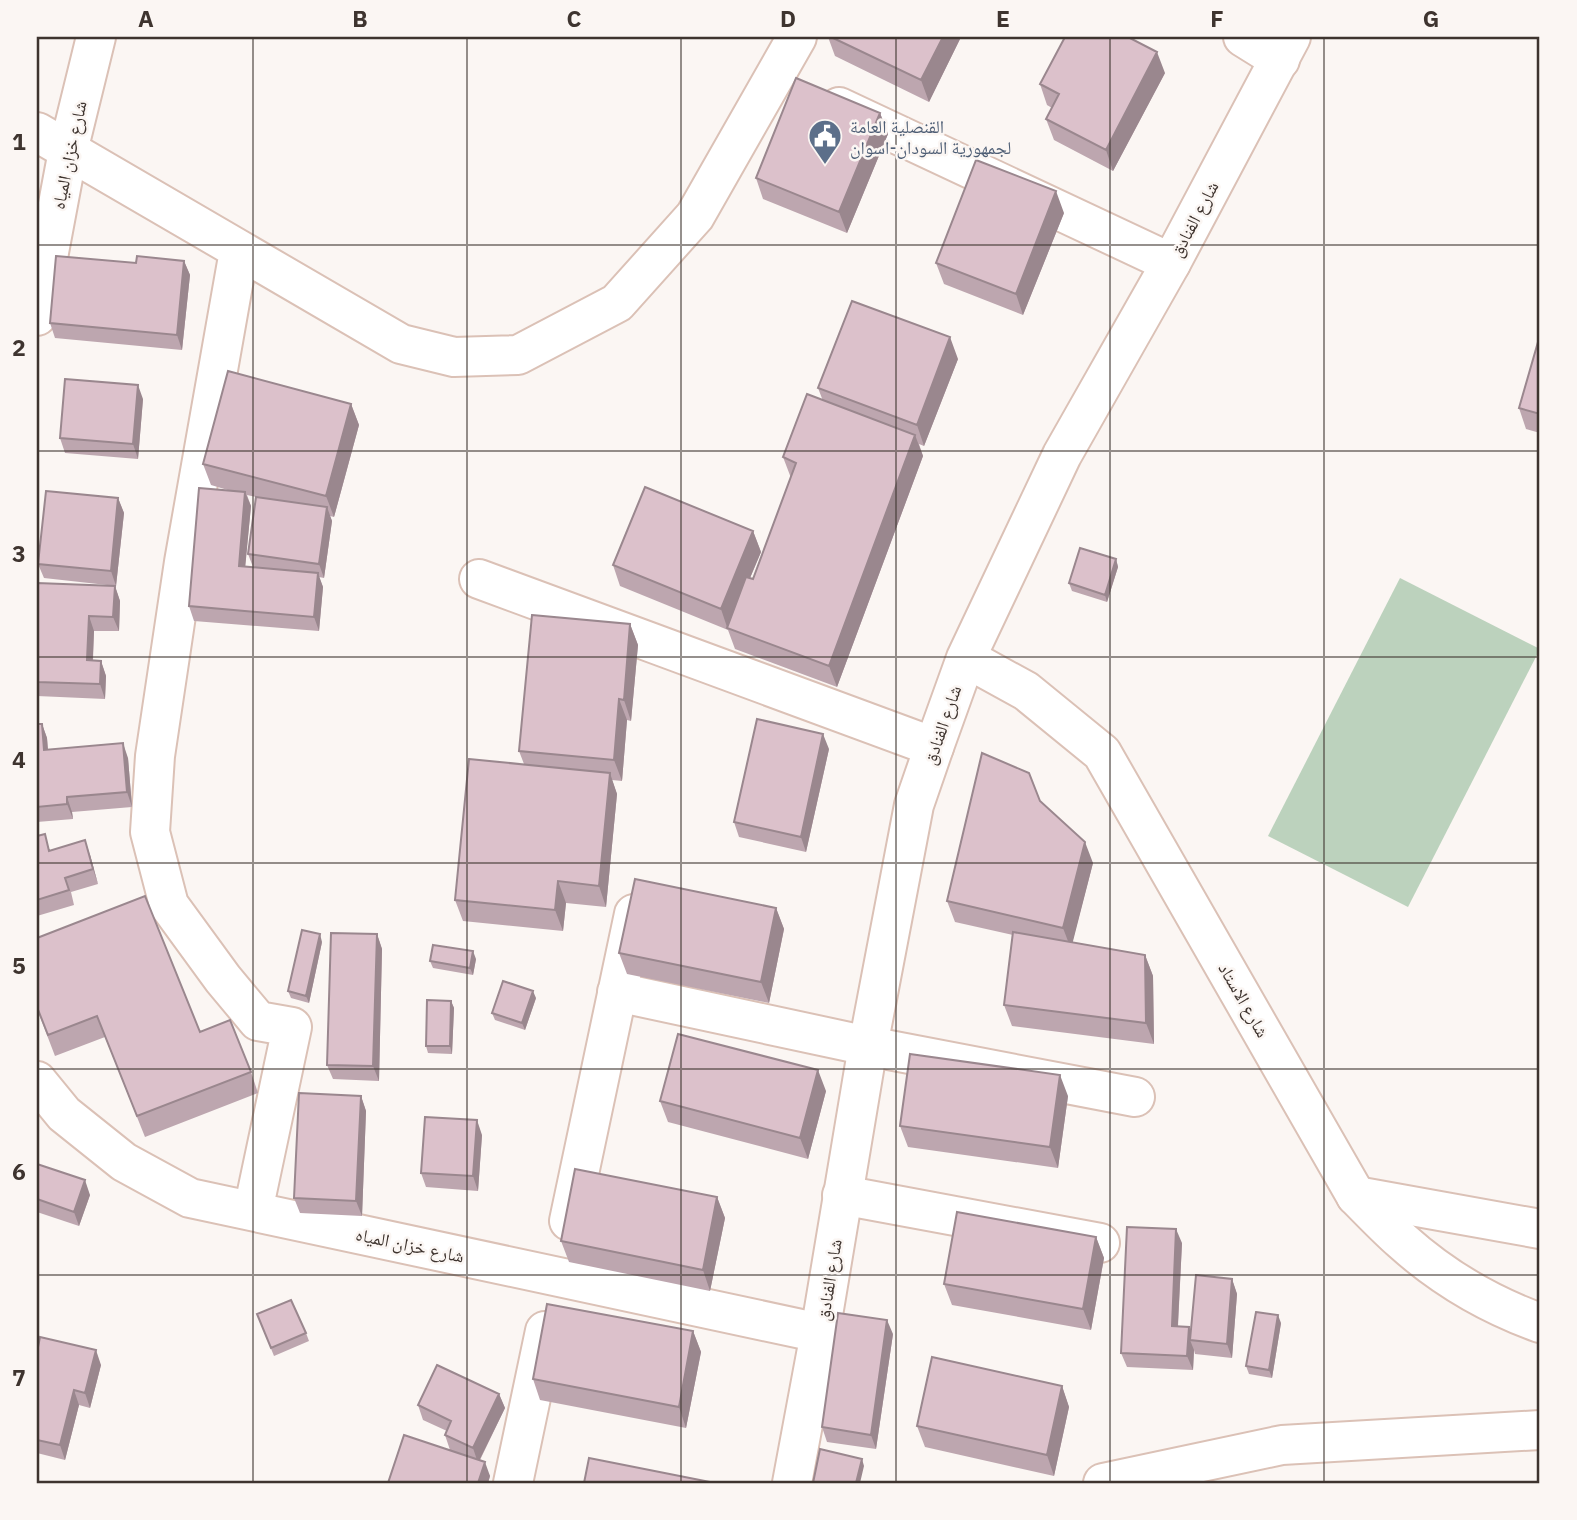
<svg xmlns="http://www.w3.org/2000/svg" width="1577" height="1520" font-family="'IBM Plex Sans','Noto Naskh Arabic',sans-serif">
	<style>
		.green { fill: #bcd2bd }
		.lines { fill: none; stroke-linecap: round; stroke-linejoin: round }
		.street-casing { stroke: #dbc1b6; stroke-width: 42 }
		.secondary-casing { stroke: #dbc1b6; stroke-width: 42 }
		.street { stroke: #fff; stroke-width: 38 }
		.secondary { stroke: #fff; stroke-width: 38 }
		.wall { fill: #bda6af; fill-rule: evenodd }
		.shaded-wall { fill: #9a878e }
		.building { fill: #dcc1cb; stroke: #9a878e; stroke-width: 2 }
		.grid { fill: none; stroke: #3e342f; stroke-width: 2; stroke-opacity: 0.55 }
		.labels { text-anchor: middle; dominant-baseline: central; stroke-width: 5; stroke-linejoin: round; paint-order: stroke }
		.service-label { font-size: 18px; fill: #4e5e75; stroke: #fbf6f3; text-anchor: start }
		.street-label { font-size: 18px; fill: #3e342f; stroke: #fbf6f3 }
		.neatline { fill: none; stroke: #3e342f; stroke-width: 2.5 }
		.grid-label { font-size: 23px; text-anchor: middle; font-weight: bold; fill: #3e342f }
	</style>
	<rect width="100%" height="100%" fill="#fbf6f3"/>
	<!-- green -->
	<path class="green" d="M1400,578L1540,649L1408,907L1268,836Z"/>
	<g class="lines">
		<defs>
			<path id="street" d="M1243,37L1280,60
				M839,107L1171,263
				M37,132L401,344L454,357L518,355L617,303L695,216L797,37
				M239,251L184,562L155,756L150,832L169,905L223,979L258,1021L292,1027L253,1211
				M37,316L68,151L96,37
				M479,579L934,747
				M617,992L868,1046L1135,1097
				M37,1081L64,1114L124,1162L190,1198L820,1333
				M842,1195L1100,1243
				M1356,1196L1540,1229
				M569,1221L634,914
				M513,1483L545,1331
				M1103,1483L1282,1445L1540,1430"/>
			<path id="secondary" d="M966,658L1026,691L1102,753L1356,1196C1371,1211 1386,1227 1402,1241C1442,1277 1490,1305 1540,1323
				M792,1483L820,1333L868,1046L914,805L934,747L966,658L1062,455L1171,263L1291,37"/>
		</defs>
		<!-- street casing -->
		<use href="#street" class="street-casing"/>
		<!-- secondary casing -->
		<use href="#secondary" class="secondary-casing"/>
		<!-- street -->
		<use href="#street" class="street"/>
		<!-- secondary -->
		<use href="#secondary" class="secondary"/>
	</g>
	<!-- wall -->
	<path class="wall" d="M828,37H961L929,102L835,56Z
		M1165,73L1113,171L1054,140L1046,119L1052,108L1047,105L1040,84Z
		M880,113L888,134L847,233L763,199L756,178Z
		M1064,213L1023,315L944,284L936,263Z
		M184,261L190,275L182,350L55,338L50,323L136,263Z
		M1540,335V433L1526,429L1519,408Z
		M958,359L924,446L919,444L923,456L837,687L735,649L728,630L620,586L613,565L753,531L761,552L750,578L753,579L791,478L783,457L823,401L818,388Z
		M143,399L138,459L65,453L60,438Z
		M351,404L359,425L334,517L330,516L332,521L324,578L319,577L323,587L319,631L194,621L189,606L231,491L211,485L203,464ZM247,495L256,497L248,554L253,567L245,566L251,506Z
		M118,498L124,513L116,586L44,578L38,564Z
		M1116,559L1118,567L1107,602L1072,591L1069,583Z
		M37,583L115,586L120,601L119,631H94L93,661H101L106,676L105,699L37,696Z
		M630,624L638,645L631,721L627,720L622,781L612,780L617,794L606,907L566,903L563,931L463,921L455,900L524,764L519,751Z
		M37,724H42L47,738L48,750L128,758L132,807L72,812L73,819L37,822Z
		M829,749L806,852L739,837L734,822Z
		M1040,801L1093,863L1072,943L1145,955L1153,976L1154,1044L1012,1026L1004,1005L1013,935L955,922L947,901Z
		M37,836L50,850L90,855L98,884L71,892L74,905L37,916Z
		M776,908L784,929L769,1003L627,974L619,953Z
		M377,934L382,949L379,1081L333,1079L327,1065Z
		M37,938L200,1032L251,1072L258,1093L145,1137L105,1037L55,1056L37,1009Z
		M322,942L309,1003L291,998L288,991Z
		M476,959L473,975L433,968L430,961Z
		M536,998L525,1030L495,1020L492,1013Z
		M451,1001L454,1008L452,1054L428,1053L426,1046Z
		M826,1091L808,1159L668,1122L660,1101Z
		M361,1096L366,1111L362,1216L300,1213L294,1198Z
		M1068,1096L1058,1168L908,1147L900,1126Z
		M482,1135L478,1191L426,1187L421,1173Z
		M37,1164L90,1195L79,1226L37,1212Z
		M717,1197L725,1218L710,1291L569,1262L561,1241Z
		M1096,1237L1104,1258L1091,1330L952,1305L944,1284Z
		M1182,1243L1178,1327L1191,1333L1232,1279L1237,1294L1232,1358L1195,1354L1194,1350L1193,1370L1127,1367L1121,1353Z
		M257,1314L306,1333L309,1341L274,1356Z
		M1281,1323L1272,1378L1249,1374L1246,1366Z
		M693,1331L701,1352L686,1428L540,1400L533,1379Z
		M893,1334L876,1449L827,1442L822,1427Z
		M37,1352L101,1365L90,1408L79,1405L65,1460L37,1453Z
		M1062,1386L1069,1407L1054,1476L925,1447L917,1426Z
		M499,1394L505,1408L480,1460L490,1476L488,1483H388L456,1452L450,1450L445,1435L447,1431L423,1420L418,1405Z"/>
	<!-- shaded-wall -->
	<path class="shaded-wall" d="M943,37H961L929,102L921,80Z
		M1157,52L1165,73L1113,171L1106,150Z
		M880,113L888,134L847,233L839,212Z
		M1056,191L1064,213L1023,315L1016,294Z
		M184,261L190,275L182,350L177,335Z
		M950,337L958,359L924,446L917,425Z
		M138,385L143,399L138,459L133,444Z
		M351,404L359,425L334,517L326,496Z
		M915,435L923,456L837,687L829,666Z
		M245,492L251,506L244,580L239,566Z
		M118,498L124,513L116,586L111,571Z
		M327,507L332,521L324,578L319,564Z
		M753,531L761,552L728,630L721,609Z
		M1116,559L1118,567L1107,602L1105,595Z
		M318,573L323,587L319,631L314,617Z
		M115,586L120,601L119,631L113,617Z
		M89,616L94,631L92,675L87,660Z
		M630,624L638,645L631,721L624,700Z
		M101,661L106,676L105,699L100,684Z
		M619,699L627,720L622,781L614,760Z
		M42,724L47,738L49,765L44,750Z
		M823,734L829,749L806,852L801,837Z
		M123,743L128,758L132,807L127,792Z
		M610,773L617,794L606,907L599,886Z
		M67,797L72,812L73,819L67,804Z
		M85,840L90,855L98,884L93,869Z
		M1085,842L1093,863L1071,949L1063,928Z
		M558,881L566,903L563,931L555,910Z
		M776,908L784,929L769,1003L761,982Z
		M320,934L322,942L309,1003L306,996Z
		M377,934L382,949L379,1081L373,1066Z
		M473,951L476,959L473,975L470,968Z
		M1145,955L1153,976L1154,1044L1146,1023Z
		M533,991L536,998L525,1030L522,1023Z
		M451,1001L454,1008L452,1054L450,1046Z
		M818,1070L826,1091L808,1159L800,1138Z
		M1060,1075L1068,1096L1058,1168L1050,1147Z
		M361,1096L366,1111L362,1216L356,1201Z
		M477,1120L482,1135L478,1191L473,1176Z
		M85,1180L90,1195L79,1226L74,1212Z
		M717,1197L725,1218L710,1291L703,1270Z
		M1176,1229L1182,1243L1177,1341L1172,1326Z
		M1096,1237L1104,1258L1091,1330L1083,1309Z
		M1232,1279L1237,1294L1232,1358L1227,1344Z
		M1278,1315L1281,1323L1272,1378L1269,1370Z
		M887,1320L893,1334L876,1449L871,1435Z
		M1189,1327L1193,1340H1190L1194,1350L1193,1370L1187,1356Z
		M693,1331L701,1352L686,1428L679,1407Z
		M96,1350L101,1365L90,1408L85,1393Z
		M1062,1386L1069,1407L1054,1476L1047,1455Z
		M74,1390L79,1405L65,1460L60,1445Z
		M499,1394L505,1408L478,1463L473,1448Z
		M862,1459L864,1466L860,1483H856Z
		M485,1462L490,1476L488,1483H478Z"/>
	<!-- building -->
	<path class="building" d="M831,37H943L921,80Z
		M1065,37H1128L1157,52L1106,150L1046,119L1059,94L1040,84Z
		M796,78L880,113L839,212L756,178Z
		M976,160L1056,191L1016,294L936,263Z
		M56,256L136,263L137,256L184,261L177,335L50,323Z
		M852,301L950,337L917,425L818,388Z
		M1540,335V414L1519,408Z
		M228,371L351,404L326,496L203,464Z
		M65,379L138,385L133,444L60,438Z
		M807,394L915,435L829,666L727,628L746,577L753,579L796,463L783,457Z
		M645,487L753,531L721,609L613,565Z
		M199,488L245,492L239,566L318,573L314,617L189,606Z
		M46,491L118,498L111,571L38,564Z
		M256,497L327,507L319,564L248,554Z
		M1080,548L1116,559L1105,595L1069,583Z
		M37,583L115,586L113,617L89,616L87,660L101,661L100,684L37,682Z
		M532,615L630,624L624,700L619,699L614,760L519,751Z
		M757,719L823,734L801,837L734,822Z
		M37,724H42L44,750L123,743L127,792L67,797V804L37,807Z
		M982,753L1029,773L1040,801L1085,842L1063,928L947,901Z
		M469,759L610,773L599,886L558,881L555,910L455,900Z
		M45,834L49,851L85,840L93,869L65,878L69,890L37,900V836Z
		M635,879L776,908L761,982L619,953Z
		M145,896L200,1032L230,1020L251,1072L137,1116L97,1016L48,1035L37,1007V938Z
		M302,930L320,934L306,996L288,991Z
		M1013,932L1145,955L1146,1023L1004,1005Z
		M331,933L377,934L373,1066L327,1065Z
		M433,945L473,951L470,968L430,961Z
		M503,981L533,991L522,1023L492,1013Z
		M427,1000L451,1001L450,1046H426Z
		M678,1034L818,1070L800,1138L660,1101Z
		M910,1054L1060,1075L1050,1147L900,1126Z
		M299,1093L361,1096L356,1201L294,1198Z
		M425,1117L477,1120L473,1176L421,1173Z
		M37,1164L85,1180L74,1212L37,1199Z
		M575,1169L717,1197L703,1270L561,1241Z
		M957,1212L1096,1237L1083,1309L944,1284Z
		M1127,1227L1176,1229L1172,1326L1189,1327L1187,1356L1121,1353Z
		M1196,1275L1232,1279L1227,1344L1190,1340Z
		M291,1300L306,1333L271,1348L257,1314Z
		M547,1304L693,1331L679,1407L533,1379Z
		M1256,1312L1278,1315L1269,1370L1246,1366Z
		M838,1313L887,1320L871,1435L822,1427Z
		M40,1337L96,1350L85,1393L74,1390L60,1445L37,1440V1352Z
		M932,1357L1062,1386L1047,1455L917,1426Z
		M437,1365L499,1394L473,1448L445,1435L451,1421L418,1405Z
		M404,1435L485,1462L478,1483H388Z
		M820,1449L862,1459L856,1483H836L827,1482V1483H813Z
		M589,1458L715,1483H584Z"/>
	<!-- grid -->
	<path class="grid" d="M253,37V1483M467,37V1483M681,37V1483M896,37V1483M1110,37V1483M1324,37V1483M37,245H1540M37,451H1540M37,657H1540M37,863H1540M37,1069H1540M37,1275H1540"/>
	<!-- icons -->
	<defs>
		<symbol id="civic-pin" viewBox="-11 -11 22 30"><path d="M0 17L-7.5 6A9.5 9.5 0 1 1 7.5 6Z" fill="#5c6f8a" stroke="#fbf6f3"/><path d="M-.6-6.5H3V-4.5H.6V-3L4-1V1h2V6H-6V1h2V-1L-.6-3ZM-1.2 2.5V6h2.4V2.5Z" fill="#fff"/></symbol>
	</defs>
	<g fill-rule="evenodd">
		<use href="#civic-pin" x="806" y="117" width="38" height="52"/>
	</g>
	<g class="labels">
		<!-- service labels -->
		<g class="service-label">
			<text x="850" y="126">القنصلية العامة<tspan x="850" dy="21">لجمهورية السودان-اسوان</tspan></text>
		</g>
		<!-- street labels -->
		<g class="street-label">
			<text transform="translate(69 155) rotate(-78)">شارع خزان المياه</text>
			<text transform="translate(1194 219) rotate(-62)">شارع الفنادق</text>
			<text transform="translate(942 725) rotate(-71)">شارع الفنادق</text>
			<text transform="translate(1244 1000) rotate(60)">شارع الاستاد</text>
			<text transform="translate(410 1245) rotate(12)">شارع خزان المياه</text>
			<text transform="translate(829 1280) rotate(-81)">شارع الفنادق</text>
		</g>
	</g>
	<!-- border -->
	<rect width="1577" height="1520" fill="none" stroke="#fbf6f3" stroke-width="77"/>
	<rect x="38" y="38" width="1500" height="1444" class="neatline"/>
	<g class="grid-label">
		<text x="146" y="27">A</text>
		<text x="360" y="27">B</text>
		<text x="574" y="27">C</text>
		<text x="788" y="27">D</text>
		<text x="1003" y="27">E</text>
		<text x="1217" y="27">F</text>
		<text x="1431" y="27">G</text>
		<text x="19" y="150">1</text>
		<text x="19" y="356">2</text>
		<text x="19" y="562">3</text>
		<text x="19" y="768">4</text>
		<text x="19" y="974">5</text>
		<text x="19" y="1180">6</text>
		<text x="19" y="1386">7</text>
	</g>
</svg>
